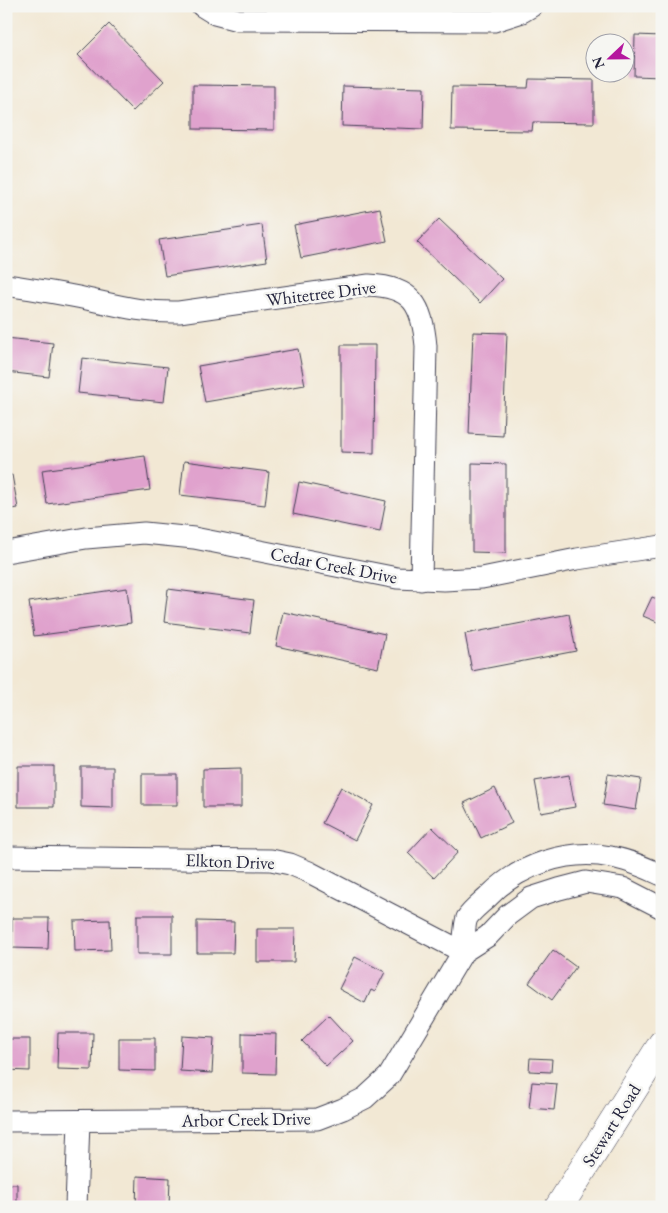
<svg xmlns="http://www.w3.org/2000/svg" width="668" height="1213" font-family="'EB Garamond',serif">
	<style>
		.building { fill: #e0a2cd }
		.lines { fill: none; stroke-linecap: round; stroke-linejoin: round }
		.street-casing { stroke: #414052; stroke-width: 23 }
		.secondary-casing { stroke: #414052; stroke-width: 29 }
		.street { stroke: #fff; stroke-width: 21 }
		.secondary { stroke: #fff; stroke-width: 28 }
		.labels { text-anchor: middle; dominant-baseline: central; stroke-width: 5; stroke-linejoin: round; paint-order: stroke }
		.street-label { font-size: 18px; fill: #22223b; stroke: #f6f6f2 }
	</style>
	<rect width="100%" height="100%" fill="#f6f6f2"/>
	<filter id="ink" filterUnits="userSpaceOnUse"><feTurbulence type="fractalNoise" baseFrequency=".02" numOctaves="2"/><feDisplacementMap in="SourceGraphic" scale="10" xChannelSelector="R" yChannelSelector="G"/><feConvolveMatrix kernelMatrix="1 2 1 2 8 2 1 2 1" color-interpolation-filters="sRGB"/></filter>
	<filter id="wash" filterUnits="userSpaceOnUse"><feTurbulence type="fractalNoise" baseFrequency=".0096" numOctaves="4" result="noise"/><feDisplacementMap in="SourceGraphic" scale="20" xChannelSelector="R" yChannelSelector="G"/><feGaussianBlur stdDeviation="1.12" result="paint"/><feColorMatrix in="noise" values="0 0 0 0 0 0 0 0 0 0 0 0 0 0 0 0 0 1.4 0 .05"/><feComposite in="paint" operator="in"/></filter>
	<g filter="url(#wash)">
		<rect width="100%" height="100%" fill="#f2e8d4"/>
		<g id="blocks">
			<!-- building -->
			<path class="building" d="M109,24L164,81L133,111L78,55Z
				M635,35L662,36V77L634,76Z
				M529,79L594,80V123L533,122L532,131L451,130L452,87L528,88Z
				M193,85L274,86V130L193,129Z
				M343,86L424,88L423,129L342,126Z
				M380,208L387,241L301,258L294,225Z
				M439,219L502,279L480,303L417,242Z
				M262,225L267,261L165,276L159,240Z
				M473,332L507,333L503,436L469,434Z
				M6,338L53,343L49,377L6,372Z
				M341,345H375L374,453L341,452Z
				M298,349L305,385L205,402L198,366Z
				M82,358L168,367L164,402L78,393Z
				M145,456L150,490L47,504L42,470Z
				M184,461L269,472L265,505L180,495Z
				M472,463L506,464V553L472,552Z
				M12,475L18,508L6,510V476Z
				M299,482L386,501L380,532L293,514Z
				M127,588L131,623L34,636L29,602Z
				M168,589L254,600L250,633L164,622Z
				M652,597L662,601V624L643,616Z
				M283,612L385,634L378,668L276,646Z
				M569,614L576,651L472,671L465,634Z
				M18,766H54V807H18Z
				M81,767H113V808L81,807Z
				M241,768V807H203V769Z
				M142,774H177V805H142Z
				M608,774L641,779L636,810L603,805Z
				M569,775L575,807L541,813L535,781Z
				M341,787L373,805L355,840L322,823Z
				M495,788L512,823L481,838L464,803Z
				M432,827L458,852L434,878L408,853Z
				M137,915H172V954H137Z
				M12,918H49L48,949L12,948Z
				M110,920L111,950L75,951L74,921Z
				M197,921L234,922L233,953H197Z
				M257,929H295L294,962H257Z
				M553,950L576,967L552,1000L529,983Z
				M355,957L385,972L375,992L371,990L365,1003L339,989Z
				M329,1015L353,1041L326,1066L302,1041Z
				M58,1033H93L92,1070L57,1069Z
				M242,1033L276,1034L275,1074L242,1073Z
				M182,1036L214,1038L212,1073L180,1071Z
				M119,1038H155V1071L119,1070Z
				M6,1039H30V1071L6,1070Z
				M530,1058L552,1059L551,1072L529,1071Z
				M532,1082L557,1084L554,1110L529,1108Z
				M137,1176L170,1178L169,1207H136Z
				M6,1184H17V1207H6Z"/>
		</g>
	</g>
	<g filter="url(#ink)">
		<use href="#blocks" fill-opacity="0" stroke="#414052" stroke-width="1"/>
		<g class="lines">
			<defs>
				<path id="street" d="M202,6L215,14L238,20L494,21L522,12L532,6
					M6,285C33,289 60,293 87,299C119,306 145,313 179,312L369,285C413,287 422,305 426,346L421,580
					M6,552L86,538L144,533L194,538L397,578L444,580L482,578L577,559L662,546
					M6,857L271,860L290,864L309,872L463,952
					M463,952C464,944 464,925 467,918C472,910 482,903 489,896C519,865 568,848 611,857C629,860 646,868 662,875
					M6,1121L317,1119L343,1109L365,1098L389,1076L463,952L488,936L508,915L531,898L559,889L586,882L623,888L662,908
					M76,1207L79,1121"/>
				<path id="secondary" d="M559,1207L662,1044"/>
			</defs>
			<!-- street casing -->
			<use href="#street" class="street-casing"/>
			<!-- secondary casing -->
			<use href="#secondary" class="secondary-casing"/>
			<!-- street -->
			<use href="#street" class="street"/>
			<!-- secondary -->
			<use href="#secondary" class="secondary"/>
		</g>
	</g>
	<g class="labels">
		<!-- street labels -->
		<g class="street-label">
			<text transform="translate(321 293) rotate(-7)">Whitetree Drive</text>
			<text transform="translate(334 565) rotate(11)">Cedar Creek Drive</text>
			<text transform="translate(230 861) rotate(2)">Elkton Drive</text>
			<text transform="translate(246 1119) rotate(-1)">Arbor Creek Drive</text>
			<text transform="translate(611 1125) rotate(-58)">Stewart Road</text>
		</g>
	</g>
	<!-- margin -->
	<rect width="668" height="1213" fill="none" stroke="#f6f6f2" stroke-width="25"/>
	<!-- north arrow -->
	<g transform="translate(610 58) rotate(248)"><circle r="24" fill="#f6f6f2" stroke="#a1a1a9"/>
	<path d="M0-4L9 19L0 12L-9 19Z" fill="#b5179e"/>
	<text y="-8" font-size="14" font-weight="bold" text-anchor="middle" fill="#22223b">N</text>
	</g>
</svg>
